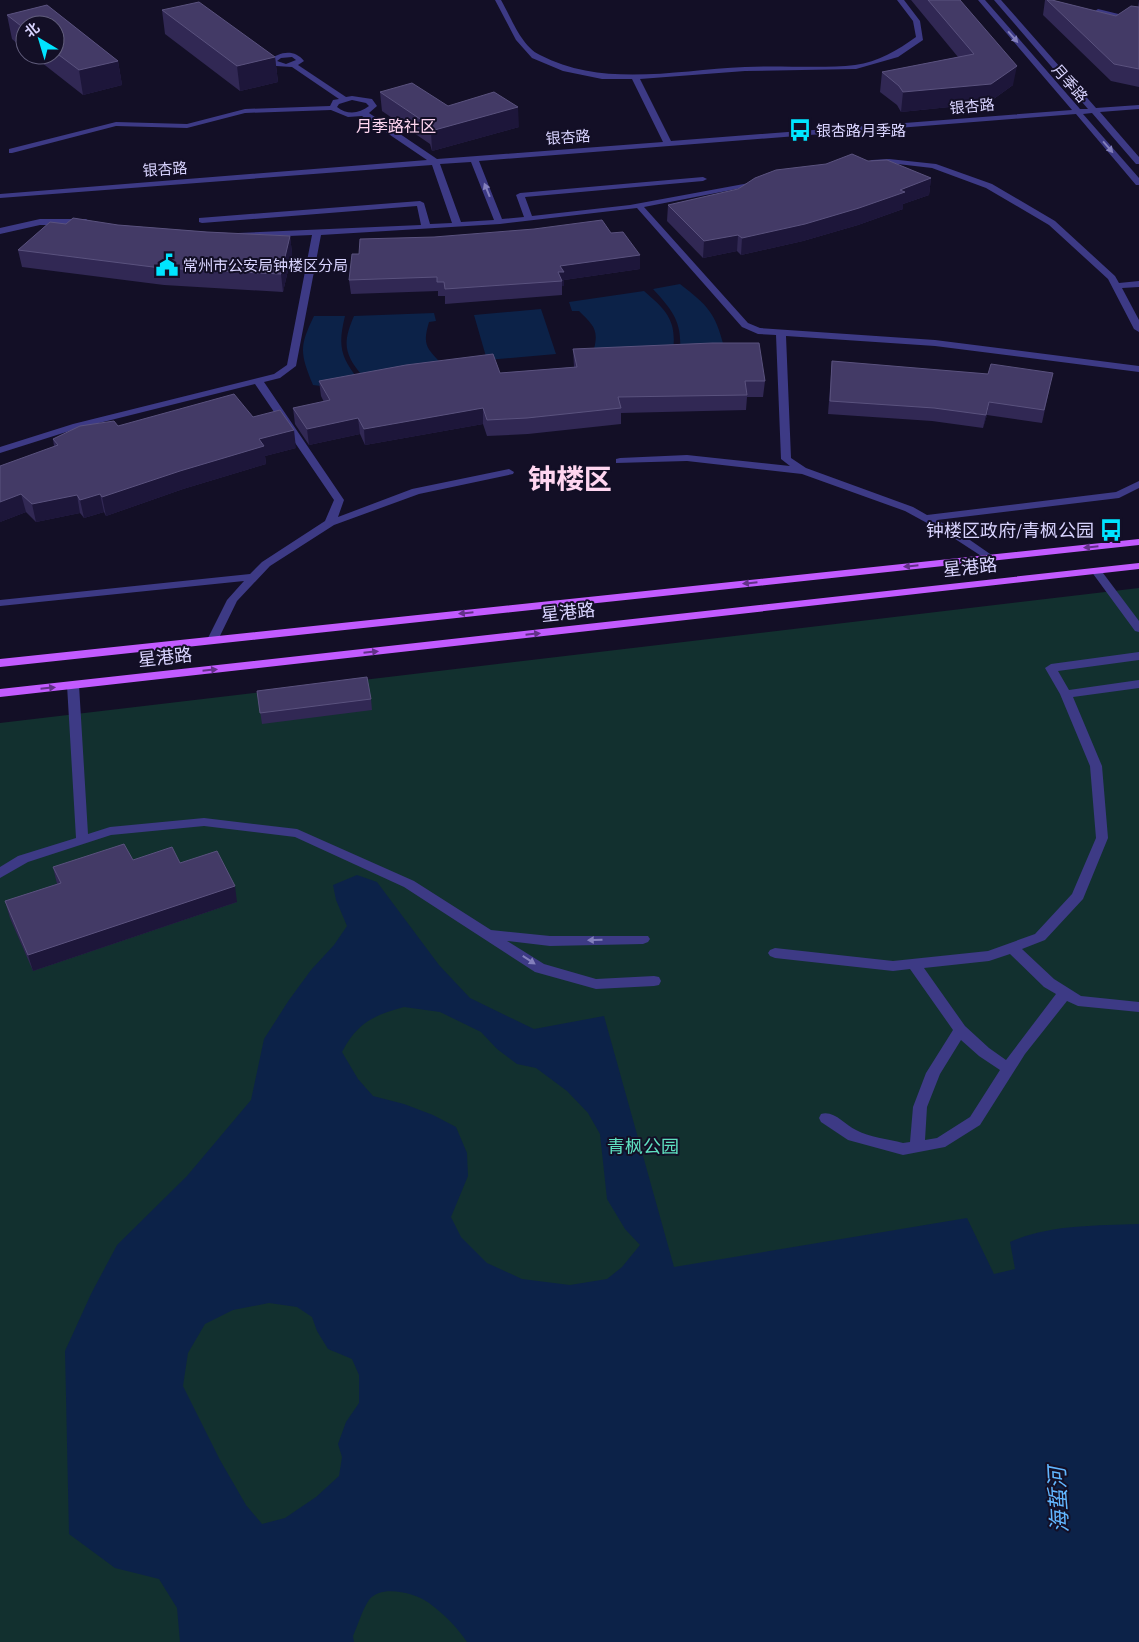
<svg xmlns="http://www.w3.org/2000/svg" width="1139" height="1642" font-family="'Asap Condensed','Noto Sans SC',sans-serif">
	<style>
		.green { fill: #12302f }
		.water { fill: #0c2248; fill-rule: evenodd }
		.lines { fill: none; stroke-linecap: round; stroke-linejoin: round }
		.minor { fill: #3d3a85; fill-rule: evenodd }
		.major { fill: #c25bff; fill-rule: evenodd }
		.wall { fill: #312854 }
		.shaded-wall { fill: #1d163a }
		.building { fill: #433a66; stroke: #5a527e }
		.oneway { fill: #837fbc }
		.oneway2 { fill: #623188 }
		.labels { text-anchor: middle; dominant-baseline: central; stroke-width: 4; stroke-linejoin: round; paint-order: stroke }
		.far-street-label { font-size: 15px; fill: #d9d4ff; stroke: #130f26 }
		.far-poi-label { font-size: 15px; fill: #d9d4ff; stroke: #130f26; text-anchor: start }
		.far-quarter-label { font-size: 16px; fill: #ffd6f0; stroke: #130f26 }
		.poi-label { font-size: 18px; fill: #d9d4ff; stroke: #130f26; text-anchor: end }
		.street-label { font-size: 18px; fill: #d9d4ff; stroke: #130f26 }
		.park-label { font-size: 18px; fill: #5fe0c0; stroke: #130f26 }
		.near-water-label { font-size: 22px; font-style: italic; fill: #62b6ff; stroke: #130f26 }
		.town-label { font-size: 28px; font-weight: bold; fill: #ffd6f0; stroke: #130f26 }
	</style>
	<rect width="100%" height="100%" fill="#130f26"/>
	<!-- green -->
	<path class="green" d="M1139,588V1642H0V723Z"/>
	<!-- water -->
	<path class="water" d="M680,284C708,306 715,312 724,347L680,350C682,321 672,310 653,289Z
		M644,291C666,310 677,320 673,351L594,349C599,329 593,325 579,311H572L569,302Z
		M541,309L556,354L487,360L474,315Z
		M434,313L436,321L429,322C423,343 425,347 440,362L364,378C344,354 342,344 354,316Z
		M314,316H345C338,345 340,356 358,379L321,386L313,385C300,353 299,347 314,316Z
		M357,875L377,882L439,965L470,998L534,1029L604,1016L674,1267L967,1218L994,1274L1015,1269L1010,1242C1051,1224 1095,1226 1139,1224V1642H467C457,1627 444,1614 429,1603C415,1593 381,1584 369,1600C362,1610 358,1625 353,1636L354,1642H180L177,1608L159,1579L115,1568L69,1534L65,1351L91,1294L117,1245L187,1176L251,1100L264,1039L289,1000L311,970L334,945L347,926L336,900L333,885ZM404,1007L440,1012L481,1032L497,1049L517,1064L536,1068L567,1091L588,1113L600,1134L607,1199L625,1229L640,1245L622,1267L607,1279L570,1285L522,1279L487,1263L461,1237L451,1217L468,1176L467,1153L456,1127L433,1115L404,1104L373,1096L358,1079L342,1052C357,1023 374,1015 404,1007ZM269,1303L297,1307L312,1317L317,1331L328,1349L352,1359L359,1375V1403L346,1422L338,1444L342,1457L339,1476L316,1497L285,1518L262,1524L246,1505L220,1460L183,1386L188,1353L205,1324L233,1310Z"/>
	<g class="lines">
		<!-- minor -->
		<path class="minor" d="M495,0H501C511,17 521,46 540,55C604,88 676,70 745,67C780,65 821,69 855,65C878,62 898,50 916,37L913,21L897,0H904L920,21L923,40L898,57L856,69L745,71L640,79L671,141L1072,110L978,0H985L1080,109H1088L994,0H1001L1096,108L1139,105V109L1100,112L1139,157V164H1136L1092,113L1083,114L1139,178V185H1136L1076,114L479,161L502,219L524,217L516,195L520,193L703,177L707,179L703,181L525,197L532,216L630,205L760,181L761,183L757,185L644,207L748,323L760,328L935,340L1139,366V372L935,346L786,336L791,458L806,468L913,507L927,515L1116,492L1139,481V488L1119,498L937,520L957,531L993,556L994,558L989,561L949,535L905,511L802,474L687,461L616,463V459L620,458L687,455L790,466L781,459L776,335L758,334L742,327L637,208L500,224L321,235L296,366L280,378L264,382L344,500L338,517L412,489L509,469L514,472L513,474L419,494L334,525L270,566L237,601L217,642H209L207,640L227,600L244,581L0,606V600L250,574L262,562L325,521L334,500L255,384L79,428L0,453V447L73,424L274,374L287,365L312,235L241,238L237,235L238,233L421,225L417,206L202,223L199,222V218L420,201L424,203L430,224L452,223L432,165L0,198V194L427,160L362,116L348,117L331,110L245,113L187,128L116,126L12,153H9V149L116,122L187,124L245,109L330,106L333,100L339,99L292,67L276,66L269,61C279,51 295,49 304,61L298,65L346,97L352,96L372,99L377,106L369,113L437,159L663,142L632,79H602L563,71L532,58L516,40ZM292,57L296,60L286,64L277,61L281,58ZM352,100L366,103L369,106C359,114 347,115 337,107L339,104ZM471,162L494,220L461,222L440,164Z
			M1098,9L1139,19V23L1096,12L1095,11Z
			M889,159L936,164L992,184L1055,221L1115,276L1119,283L1139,281V287L1122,288L1139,320V332L1134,329L1108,279L1049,225L986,188L932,168L889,163L872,164L868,162L872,160Z
			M40,219H86L90,222L86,225H40L0,234V228Z
			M1096,568L1100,569L1139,621V632L1135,631L1091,571Z
			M1139,652V660L1058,671L1069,690L1139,680V688L1073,697L1102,766L1108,838L1083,899L1045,940L1022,949L1054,979L1081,996L1139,1002V1012L1078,1006L1067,1001L1025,1054L980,1125L945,1147L903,1155L848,1140L821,1122L819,1118L821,1114C834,1110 845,1125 856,1130C869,1137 888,1139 903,1143L910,1142L913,1107L926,1073L953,1030L910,969L893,971L775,958L770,956L768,953L770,950L775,948L893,961L988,951L1035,934L1072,894L1096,838L1090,766L1060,694L1045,668L1051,664ZM1010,954L1044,987L1056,994L1006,1060L989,1048L965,1026L924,968L989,961ZM961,1040L979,1056L1000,1070L970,1117L937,1138L925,1140L927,1107L940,1074Z
			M73,681L79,685L88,834L110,827L204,818L297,829L414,881L491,930L550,936H648L650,939L648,942L643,944L550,946L507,941L544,964L596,979L654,976L659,977L661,981L659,985L654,986L596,989L535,972L404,887L295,837L204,826L111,835L28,862L0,878V867L18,856L76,838L67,685Z"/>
		<!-- major -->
		<path class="major" d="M1139,539V545L0,667V659Z
			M1139,563V569L0,697V689Z"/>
	</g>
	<!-- wall -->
	<path class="wall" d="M911,0H960L1013,85L988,103L901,112L897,105L880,92L882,72L958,57Z
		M1045,0H1052L1116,16L1138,7L1139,0V87L1111,81L1043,15Z
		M47,5L118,61L122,85L83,95L32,55H55V25H25V50L12,39L7,15Z
		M162,10L275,57L278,82L240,91L165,34Z
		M380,92L448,106L519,127L432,151L430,144L382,111Z
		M868,161L931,178L929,195L903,204V209L858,225L803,241L741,255L737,251L703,258L667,221L668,205Z
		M66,224L118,225L207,232L290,236L292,253L283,292L164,285L22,267L18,250Z
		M611,233L640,255V269L564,280V286H562V295L445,304V296H438V291L351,294L349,280Z
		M573,349L765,381L763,397H747L746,410L621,413V424L528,434L487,436L483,424L365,445L360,434L309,445L295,424L293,408L324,402L321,396L319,381L500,373L574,367Z
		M832,361L1050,386L1042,423L987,415L983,428L932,421L828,414Z
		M253,417L296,448L265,456L266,464L183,489L106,516L104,512L84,518L80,513L36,522L26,512L0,522L54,446L53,439L118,426Z
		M257,691L371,699L372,710L262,724Z
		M133,860L180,863L237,902L33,971L10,918L5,901L57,884L53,867Z"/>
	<!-- shaded-wall -->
	<path class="shaded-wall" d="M275,57L278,82L240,91L237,66Z
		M118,61L122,85L83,95L79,70Z
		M1017,66L1013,85L988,103L901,112L903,92Z
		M518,107L519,127L432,151L431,131Z
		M931,178L929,195L903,204V209L858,225L803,241L741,255L742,238L900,190Z
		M738,235L737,251L703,258L704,241Z
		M290,236L292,253L283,292L281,274Z
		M640,255V269L564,280V286H562V281L558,272L560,266Z
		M989,402L987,415L983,428Z
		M483,408V424L365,445L364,429Z
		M358,418L360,434L309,445L307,429Z
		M294,430L296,448L265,456L266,464L183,489L106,516L102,497L259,439Z
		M21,494L26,512L0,522V502Z
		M100,494L104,512L84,518L80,500Z
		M77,495L80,513L36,522L32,504Z
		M235,886L237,902L33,971L28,955Z"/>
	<!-- building -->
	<path class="building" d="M928,0H960L1017,66L991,84L903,92L899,86L882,72L974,54Z
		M1047,0H1052L1116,16L1131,6L1139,7V69L1114,64Z
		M199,2L275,57L237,66L162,10Z
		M47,5L118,61L79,70L55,52V25H25V29L7,15Z
		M412,83L448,106L494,92L518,107L431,131L429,125L380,92Z
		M852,154L868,161L887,160L931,178L900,190L905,192L859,208L805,224L742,238L738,235L704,241L668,205L738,189L755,178L776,170L826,164Z
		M73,218L118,225L207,232L290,236L281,274L161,268L18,250L50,222L66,224Z
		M602,220L611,233L623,232L640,255L560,266L564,272H558L562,281L445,289L444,282H437V277L349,280L352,254H359L360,239L434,237L534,229Z
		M712,343H759L765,381H745L747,395L618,397L621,408L527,418L487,420L483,408L364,429L358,418L307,429L293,408L330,400L319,381L406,365L493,354L500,373L577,367L573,349Z
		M832,361L988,374L991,364L1053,373L1044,410L989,402L986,415L934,408L830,401Z
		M234,394L253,417L280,410L294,430L259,439L264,446L180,471L102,497L100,494L80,500L77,495L32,504L21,494L0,502V466L58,445L53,439L80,426L114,421L118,426Z
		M367,677L371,699L260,713L257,691Z
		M124,844L133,860L172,847L180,863L217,851L235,886L28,955L5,901L61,883L53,867Z"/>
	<!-- one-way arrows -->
	<defs><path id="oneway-solid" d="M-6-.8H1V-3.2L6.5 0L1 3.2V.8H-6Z" transform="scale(1.25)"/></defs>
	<g class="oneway">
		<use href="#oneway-solid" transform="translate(1013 37) rotate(49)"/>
		<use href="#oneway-solid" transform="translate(1108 147) rotate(49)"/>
		<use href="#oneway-solid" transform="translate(487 190) rotate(-112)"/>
		<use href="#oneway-solid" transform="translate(595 940) rotate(179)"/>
		<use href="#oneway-solid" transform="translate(529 960) rotate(33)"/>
	</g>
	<g class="oneway2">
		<use href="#oneway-solid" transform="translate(1091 547) rotate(174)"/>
		<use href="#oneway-solid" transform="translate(911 566) rotate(174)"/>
		<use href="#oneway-solid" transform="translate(750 583) rotate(174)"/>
		<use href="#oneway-solid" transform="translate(466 613) rotate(174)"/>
		<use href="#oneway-solid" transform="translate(533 634) rotate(-6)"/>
		<use href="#oneway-solid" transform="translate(371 652) rotate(-6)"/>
		<use href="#oneway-solid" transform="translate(210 670) rotate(-6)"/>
		<use href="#oneway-solid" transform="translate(48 688) rotate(-6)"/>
	</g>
	<!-- icons -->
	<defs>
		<symbol id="bus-bare" viewBox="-9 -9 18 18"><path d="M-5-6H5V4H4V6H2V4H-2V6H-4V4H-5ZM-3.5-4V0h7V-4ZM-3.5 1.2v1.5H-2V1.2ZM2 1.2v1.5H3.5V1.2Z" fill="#00e5ff" stroke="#130f26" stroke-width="2.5" paint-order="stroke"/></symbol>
		<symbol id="civic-bare" viewBox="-9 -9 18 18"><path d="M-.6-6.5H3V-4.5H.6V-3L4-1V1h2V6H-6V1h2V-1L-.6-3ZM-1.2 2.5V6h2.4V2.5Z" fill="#00e5ff" stroke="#130f26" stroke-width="2.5" paint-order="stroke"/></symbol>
	</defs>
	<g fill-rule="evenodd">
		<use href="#bus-bare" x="784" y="114" width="32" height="32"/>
		<use href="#civic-bare" x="151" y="249" width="32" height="32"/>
		<use href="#bus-bare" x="1095" y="514" width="32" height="32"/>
	</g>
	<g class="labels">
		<!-- far-street labels -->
		<g class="far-street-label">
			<text transform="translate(1070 83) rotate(49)">月季路</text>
			<text transform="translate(972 106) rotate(-5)">银杏路</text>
			<text transform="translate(568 137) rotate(-4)">银杏路</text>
			<text transform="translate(165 169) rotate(-4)">银杏路</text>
		</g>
		<!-- far-poi labels -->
		<g class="far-poi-label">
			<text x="816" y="130">银杏路月季路</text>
			<text x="183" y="265">常州市公安局钟楼区分局</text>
		</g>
		<!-- far-quarter labels -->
		<g class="far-quarter-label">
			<text x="396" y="126">月季路社区</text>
		</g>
		<!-- poi labels -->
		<g class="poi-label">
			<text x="1094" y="530">钟楼区政府/青枫公园</text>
		</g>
		<!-- street labels -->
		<g class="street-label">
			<text transform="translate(970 567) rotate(-6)">星港路</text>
			<text transform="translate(568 612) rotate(-6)">星港路</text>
			<text transform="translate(165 657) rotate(-6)">星港路</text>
		</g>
		<!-- park labels -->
		<g class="park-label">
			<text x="643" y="1146">青枫公园</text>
		</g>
		<!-- near-water labels -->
		<g class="near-water-label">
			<text transform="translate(1058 1500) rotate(-93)">海蜇河</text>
		</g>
		<!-- town labels -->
		<g class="town-label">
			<text x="570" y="479">钟楼区</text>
		</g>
	</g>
	<!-- north arrow -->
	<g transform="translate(40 40) rotate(322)"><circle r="24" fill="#130f26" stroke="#625e7d"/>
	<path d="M0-4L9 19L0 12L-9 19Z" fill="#00e5ff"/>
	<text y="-8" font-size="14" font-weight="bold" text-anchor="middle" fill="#d9d4ff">北</text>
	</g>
</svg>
